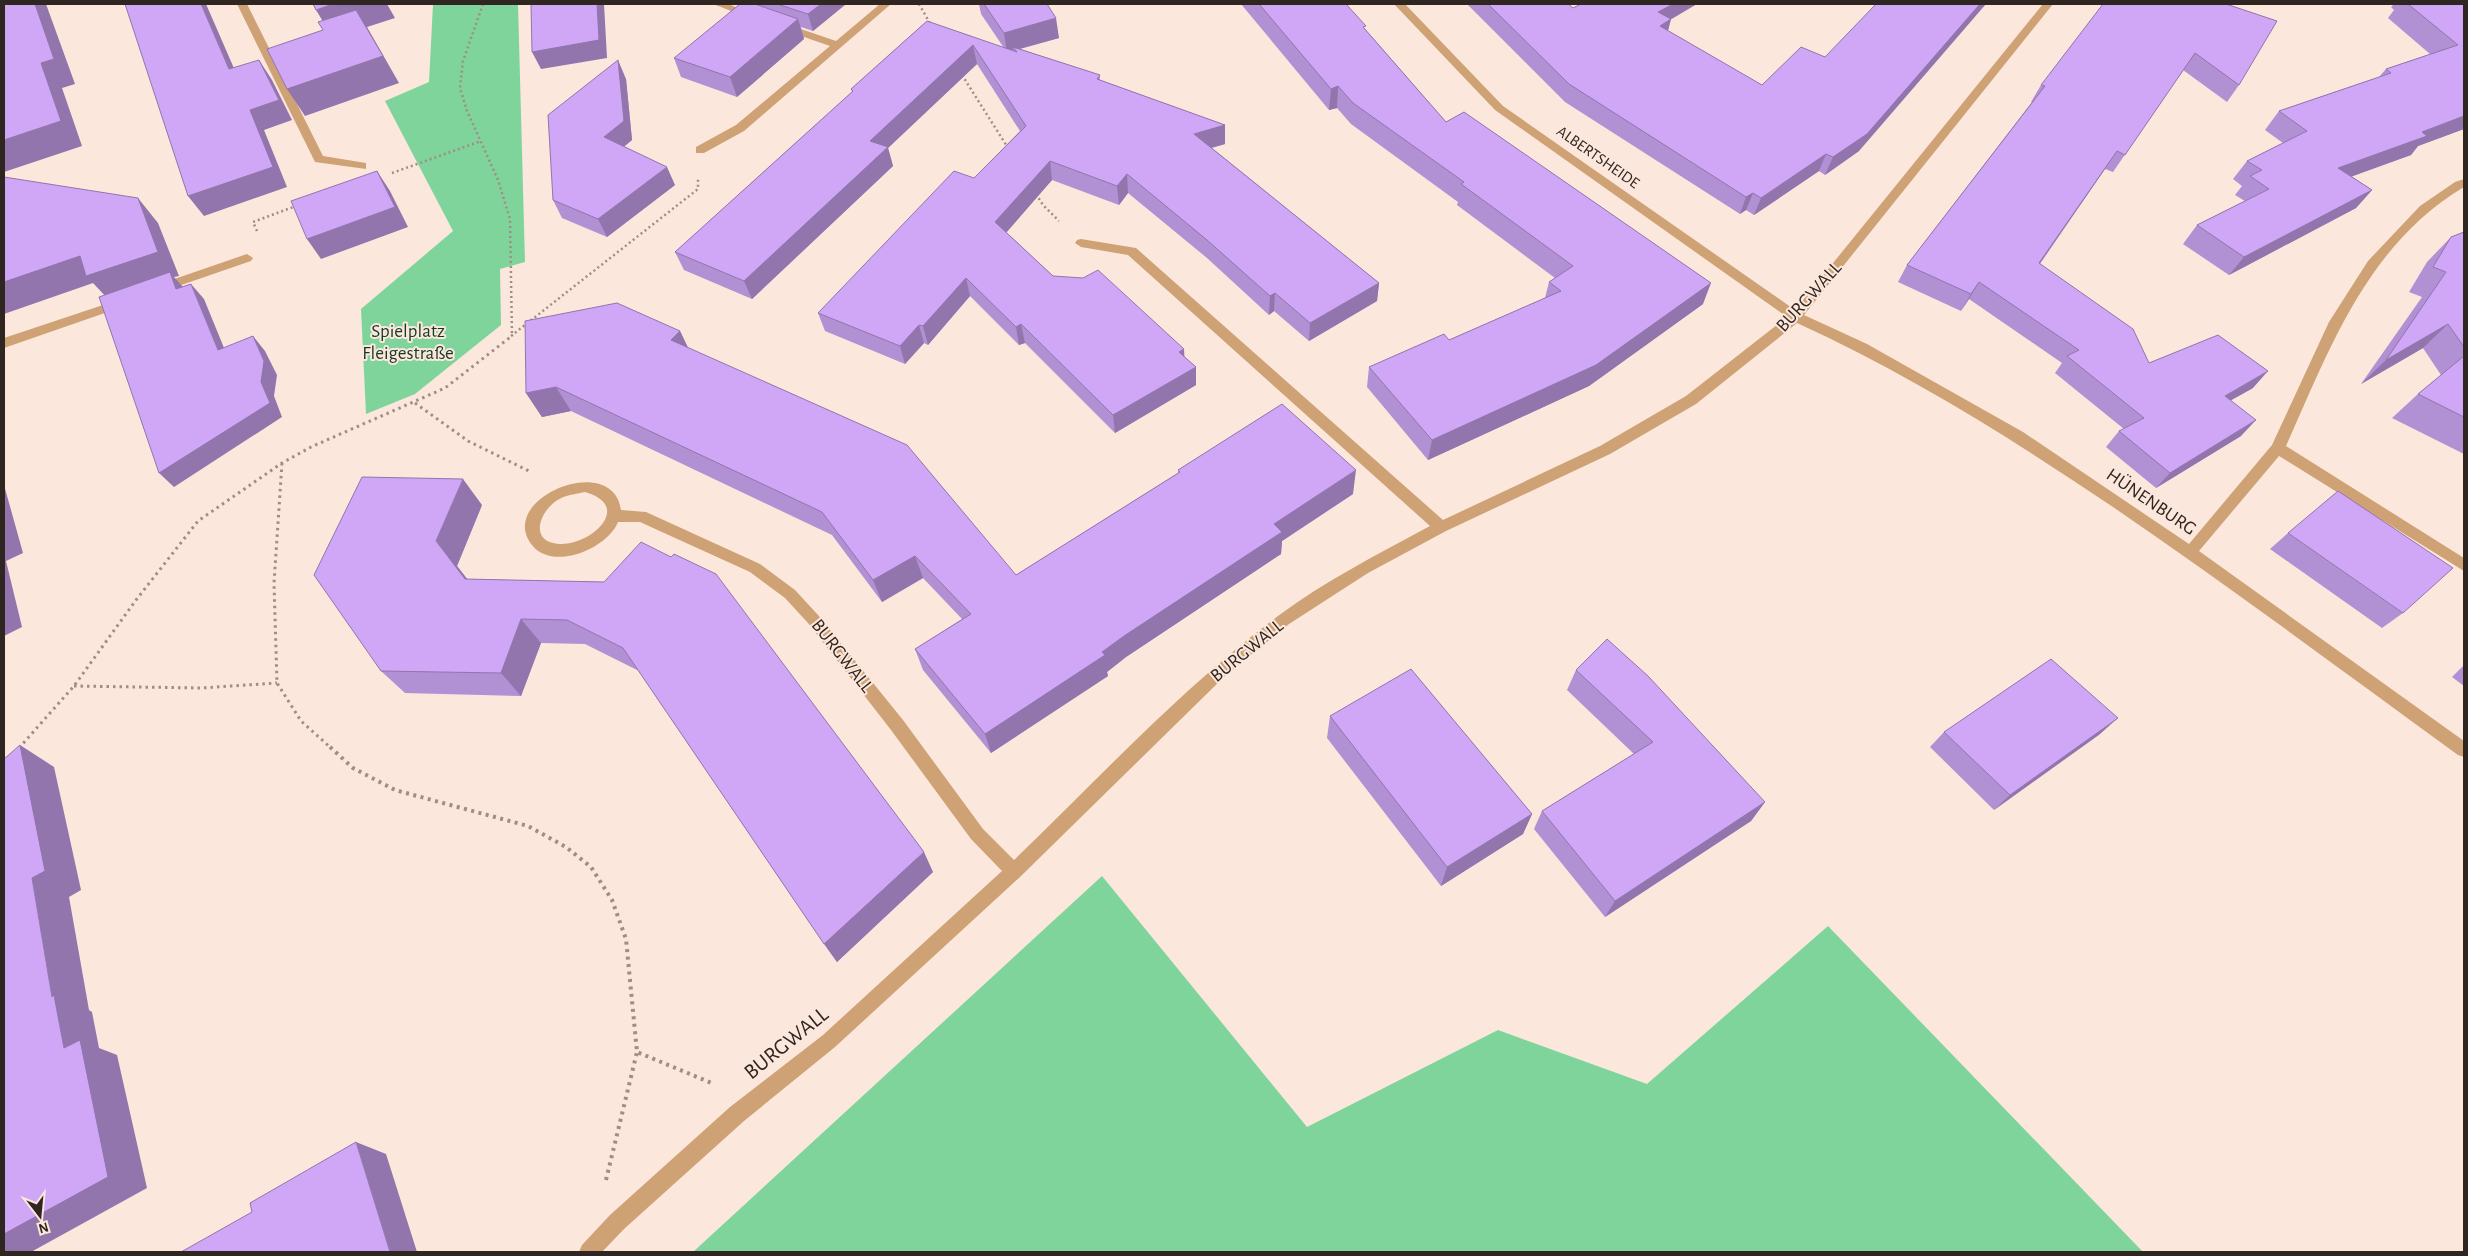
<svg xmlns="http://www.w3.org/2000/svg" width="2468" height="1256" font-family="'Alegreya Sans',sans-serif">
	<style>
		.green { fill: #7fd49c }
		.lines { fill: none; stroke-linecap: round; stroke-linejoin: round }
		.path-far2 { stroke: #9e8e86; stroke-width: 2.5; stroke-dasharray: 2 3; stroke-linecap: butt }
		.path-far1 { stroke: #9e8e86; stroke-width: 3; stroke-dasharray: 2.5 4; stroke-linecap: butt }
		.path { stroke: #9e8e86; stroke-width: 4; stroke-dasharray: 3 4.5; stroke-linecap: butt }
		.street { fill: #cea275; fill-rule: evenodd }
		.wall { fill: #b290d4 }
		.shaded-wall { fill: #9175ac }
		.building { fill: #cfa7f6; stroke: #9175ac }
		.labels { text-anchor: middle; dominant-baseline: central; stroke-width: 4; stroke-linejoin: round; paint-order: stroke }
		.far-street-label { font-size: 16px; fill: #302621; stroke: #fce7dc }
		.street-label { font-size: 19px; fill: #302621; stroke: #fce7dc }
		.park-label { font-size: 19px; fill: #153923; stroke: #fce7dc }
		.near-street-label { font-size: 22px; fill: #302621; stroke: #fce7dc }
	</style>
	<rect width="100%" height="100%" fill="#fce7dc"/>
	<!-- green -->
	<path class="green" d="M433,4H518L525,262L500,269L501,325L415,394L366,414L361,309L453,231L385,101L429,82Z
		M1102,876L1307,1127L1498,1030L1647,1084L1828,926L2143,1252H693Z"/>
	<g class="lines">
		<!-- path-far2 -->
		<path class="path-far2" d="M483,4L463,61L460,88L467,111L498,180L510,219L512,336
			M919,4L931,25
			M962,75L1008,148
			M392,173L481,141
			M1036,194L1043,205L1059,221
			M257,231L253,222L296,206
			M511,336L698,189V179"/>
		<!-- path-far1 -->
		<path class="path-far1" d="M415,403L468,441L531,472
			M282,463L274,583L277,683L301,721L331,748
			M74,686L201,688L277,683
			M19,748L74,686L136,600L198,521L282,463L311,447L445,388L513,335"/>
		<!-- path -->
		<path class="path" d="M330,747L353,768L395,790L528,826L566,847L591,867L612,900L626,939L637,1052L714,1084
			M19,749L21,747
			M606,1180L637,1052"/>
		<!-- street -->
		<path class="street" d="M237,4H247L323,156L366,163V169L315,162Z
			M713,4H728L756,15L751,18L747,17Z
			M880,4H891L744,131L704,153H696V147L736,125L830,46L781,29V25H789L836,41Z
			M1394,4H1405L1503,106L1795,310L2043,4H2053L1804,315L1867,344L2023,432L2189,544L2272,445L2329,322L2368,261L2420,206L2455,182L2464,179V187C2367,245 2330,348 2286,446L2464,558V571L2279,456L2199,551L2464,741V757L2458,755C2344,672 2230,587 2113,507C2012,439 1909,374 1797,323L1696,404L1610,454L1446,531L1368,573L1289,624L1225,676L1020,877L835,1047L744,1121L624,1229L602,1252H579L582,1245L610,1215L730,1107L823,1035L1002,871L971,839L891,730L808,623L785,598L750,572L640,522H618C608,548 553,572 532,545C495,499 613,450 621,510L646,512L760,564L795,590L818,615L903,720L983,829L1014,860C1099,778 1184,686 1278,616C1325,581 1378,554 1430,526L1128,255L1081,247L1075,243L1077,240L1081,239L1136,248L1443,520L1600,446L1686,396L1787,317L1495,110ZM585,492C634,506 591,546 559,544C530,542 538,514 556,501C565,495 575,494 585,492Z
			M247,254L253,258L251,261L161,292L155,288L157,285Z
			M121,299L125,300L127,303L125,306L4,348V338Z"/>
	</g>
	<!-- wall -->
	<path class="wall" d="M756,4H846L813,31L801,27L804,39L737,97L681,77L674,58Z
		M979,4H1047L1059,38L1020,49L1100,75V80L1225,125V144L1212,148L1379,283L1377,301L1309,341L1274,311L1269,315L1207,258L1128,193L1119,205L1052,180L1006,232L1053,276L1184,357L1196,385L1115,433L1025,343L1019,345L970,296L928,345L924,343L905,364L825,331L818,313L974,178L1020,131L977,64L888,148L893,166L752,299L684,270L675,252L852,92L851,89L927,21L1004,48L981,14Z
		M1241,4H1346L1366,30L1446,122L1703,304L1589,386L1428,460L1367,387L1369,367L1449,340L1545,298L1549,282L1555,278L1457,205L1458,202L1351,124L1337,108L1329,110Z
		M1467,4H1568L1573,8L1671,19L1668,31L1859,151L1825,175L1819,171L1754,215L1746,210L1740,214L1565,102Z
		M2227,4L2239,85L2227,102L2183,70L2113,172L2105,169L2040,264L2149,363L2253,388L2231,400L2241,436L2156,488L2106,447L2119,431L2124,429L2055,373L2062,363L1969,299L1961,311L1898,282L1907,265L2032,102H2031L2041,85Z
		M2394,4H2464V129L2418,146L2411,155L2351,176L2372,190L2356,208L2229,275L2183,244L2197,225L2245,201L2235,195L2242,186L2233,179L2247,161L2283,143L2265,130L2279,111L2379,77L2386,69L2430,54L2388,18L2394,10L2391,7Z
		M626,79L632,140L624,146L675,185L607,237L562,218L553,200Z
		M2464,232V454L2392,418L2418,394L2441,375L2423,348L2361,384L2422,297L2409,292L2427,262L2451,237Z
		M680,331L688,348L1016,575L1178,473V470L1353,494L1282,541L1281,554L1126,657L1107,672L1108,676L991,753L923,670L915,649L962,619L923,578L882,602L832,535L571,411L542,417L526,393Z
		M482,505L457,566L467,579L604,582L933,872L837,962L639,671L585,644L541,643L521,696L405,693L381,671Z
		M2288,533L2403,613L2382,628L2270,549Z
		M2464,665V686L2452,677Z
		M1576,670L1765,802L1751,821L1605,917L1534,829L1542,811L1634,754L1567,690Z
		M1330,716L1532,814L1523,834L1441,886L1327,738Z
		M1944,732L2100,734L1994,810L1930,747Z"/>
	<!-- shaded-wall -->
	<path class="shaded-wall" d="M35,4H46L75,84L62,88L82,146L4,172V140L41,63Z
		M201,4H206L243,89L229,69Z
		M333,4H387L395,18L367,27L399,83L305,116L287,89L333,38L316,10Z
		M597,4H604L607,58L541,69L532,52Z
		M821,4H846L813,31L808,14Z
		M1673,4H1697L1653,30L1658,12Z
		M1980,4H1986L1859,151L1825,175L1833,157Z
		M1056,18L1059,38L1015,50L1013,47V51L1007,53L1004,33Z
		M798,19L804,39L737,97L730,77Z
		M1671,19L1666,37L1660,26Z
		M973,45L977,64L888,148L893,166L752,299L744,281L870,141Z
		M259,60L272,80L292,120L264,130L287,187L204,216L188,196L250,110Z
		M618,60L626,79L632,140L613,156L604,137Z
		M1338,86L1337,108L1329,110L1331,89Z
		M2464,116V129L2418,146L2411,155L2323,187L2338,168L2422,132Z
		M1225,125V144L1195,152L1194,134Z
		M2117,151L2105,169L2028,280L2039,263Z
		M1826,154L1819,171L1754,215L1761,198Z
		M1050,161L1052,180L999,241L995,222Z
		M667,167L675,185L607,237L598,219Z
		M377,171L390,191L408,227L321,259L307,239Z
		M1127,174L1128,193L1119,205L1117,186Z
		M2372,190L2356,208L2229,275L2244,257Z
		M1753,193L1746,210L1740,214L1746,197Z
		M138,198L158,223L179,276L174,277L183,287L189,304L109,300L93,283L4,314V282Z
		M966,278L970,296L928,345L923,326Z
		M1979,282L1969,299L1961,311L1971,294Z
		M1379,283L1377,301L1309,341L1310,323Z
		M1711,283L1703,304L1589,386L1428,460L1432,440Z
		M191,284L204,299L231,365L218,350Z
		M1275,293L1274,311L1269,315L1270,296Z
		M1021,324L1025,343L1019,345L1016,327Z
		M2448,324L2423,348L2361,384L2386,360Z
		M919,325L924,343L905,364L900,346Z
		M680,331L692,356L671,340Z
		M253,336L265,351L277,375L274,396L282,417L174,487L159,473L261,382Z
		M1184,349L1185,367L1179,352Z
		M1196,367V385L1115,433L1113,415Z
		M2268,371L2253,388L2210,412L2225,396Z
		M556,387L571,411L542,417L526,393Z
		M2256,420L2241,436L2156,488L2170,473Z
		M1356,470L1353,494L1282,541L1281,554L1126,657L1107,672L1108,676L991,753L985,734L1102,652L1274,524Z
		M463,479L482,505L457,566L486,603L465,579L436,541Z
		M4,485L23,553L6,561L22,627L4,636Z
		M915,556L923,578L882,602L873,580Z
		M521,619L541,643L521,696L501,673Z
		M2118,718L2100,734L1994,810L2010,795Z
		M20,745L54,767L81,890L69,897L89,1010L92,1012L99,1048L117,1055L147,1188L31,1252H4V1234L64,1048L52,997L32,878Z
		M1765,802L1751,821L1605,917L1615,901Z
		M1532,814L1523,834L1441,886L1447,867Z
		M924,852L933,872L837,962L824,944Z
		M356,1142L386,1154L417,1252H390Z"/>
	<!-- building -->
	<path class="building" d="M4,4H35L54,59L41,63L61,121L4,140Z
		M125,4H201L229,69L259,60L279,100L250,110L273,167L188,196Z
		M313,4H333L316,10Z
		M531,4H597L599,40L532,52Z
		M740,4H755L798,19L730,77L674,58Z
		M777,4H821L808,14Z
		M984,4H1047L1056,18L1004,33Z
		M1259,4H1346L1366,26L1363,27L1446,122L1464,112L1711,283L1596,365L1432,440L1369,367L1444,334L1449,340L1561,291L1549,282L1573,266L1461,184L1464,182L1353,103L1338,86L1331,89Z
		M1488,4H1568L1573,8L1581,4H1673L1658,12L1671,19L1660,26L1762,85L1801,47L1825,57L1876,4H1980L1867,134L1833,157L1826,154L1761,198L1753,193L1746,197L1569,84Z
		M2103,4H2226L2277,21L2239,85L2195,53L2125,155L2117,151L2039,263L2133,329L2149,363L2218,335L2268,371L2225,396L2256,420L2170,473L2119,431L2144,418L2067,356L2079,350L1979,282L1971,294L1907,265L2045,86L2041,85Z
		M2408,4H2464V116L2422,132L2427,136L2338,168L2372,190L2244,257L2197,225L2269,189L2250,176L2262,170L2247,161L2307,131L2279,111L2391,73L2386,69L2458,45Z
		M356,10L383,56L287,89L267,49L323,30L318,22Z
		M927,21L1017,52L1013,47L1100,75L1097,79L1225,125L1194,134L1379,283L1310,323L1275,293L1270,296L1207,240L1127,174L1117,186L1050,161L995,222L1053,276L1083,278L1098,270L1184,349L1179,352L1196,367L1113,415L1021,324L1016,327L966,278L923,326L919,325L900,346L818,313L954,171L974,178L1026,126L973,45L870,141L888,147L744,281L675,252L853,91L851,89Z
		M618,60L624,121L604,137L667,167L598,219L553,200L548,115Z
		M377,171L395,207L307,239L291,201Z
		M4,177L138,198L158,252L86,276L80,256L4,282Z
		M2464,232V347L2448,324L2386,360L2446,272L2433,267L2451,237Z
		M170,272L176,289L191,284L218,350L253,336L264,361L261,382L270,403L159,473L99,297Z
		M617,303L680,331L671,340L907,445L1016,575L1180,472L1178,470L1282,404L1356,470L1274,524L1282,532L1124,636L1102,652L1105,655L985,734L915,649L971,614L915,556L873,580L822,512L556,387L526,393L525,321Z
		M2464,356V417L2418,394Z
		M362,477L463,479L436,541L465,579L604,582L641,542L671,557L674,554L716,574L924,852L824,944L623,648L567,620L521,619L501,673L381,671L314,575Z
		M2338,491L2453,568L2403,613L2288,533Z
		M1607,639L1648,676L1765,802L1615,901L1542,811L1653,742L1576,670Z
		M2051,659L2118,718L2010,795L1944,732Z
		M1411,669L1532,814L1447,867L1330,716Z
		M20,745L45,871L32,878L52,997L54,995L64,1048L80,1040L108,1177L4,1234V759Z
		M356,1142L390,1252H181L252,1212L250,1203Z"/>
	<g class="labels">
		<!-- far-street labels -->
		<g class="far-street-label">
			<text transform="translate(1598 157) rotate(35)">ALBERTSHEIDE</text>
		</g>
		<!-- street labels -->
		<g class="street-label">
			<text transform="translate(1809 297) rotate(-48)">BURGWALL</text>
			<text transform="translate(2151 502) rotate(34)">HÜNENBURG</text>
			<text transform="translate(1247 651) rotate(-39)">BURGWALL</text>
			<text transform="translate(842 656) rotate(52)">BURGWALL</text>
		</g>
		<!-- park labels -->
		<g class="park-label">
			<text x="408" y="331">Spielplatz<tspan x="408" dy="22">Fleigestraße</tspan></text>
		</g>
		<!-- near-street labels -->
		<g class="near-street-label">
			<text transform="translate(786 1043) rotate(-39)">BURGWALL</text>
		</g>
	</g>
	<!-- border -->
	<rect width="2468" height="1256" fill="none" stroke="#302621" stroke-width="10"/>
	<!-- north arrow -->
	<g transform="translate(40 1216) rotate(164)" stroke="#fce7dc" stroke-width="4" paint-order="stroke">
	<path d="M0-4L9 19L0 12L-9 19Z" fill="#302621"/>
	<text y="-8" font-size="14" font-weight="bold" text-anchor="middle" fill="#302621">N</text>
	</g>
</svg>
